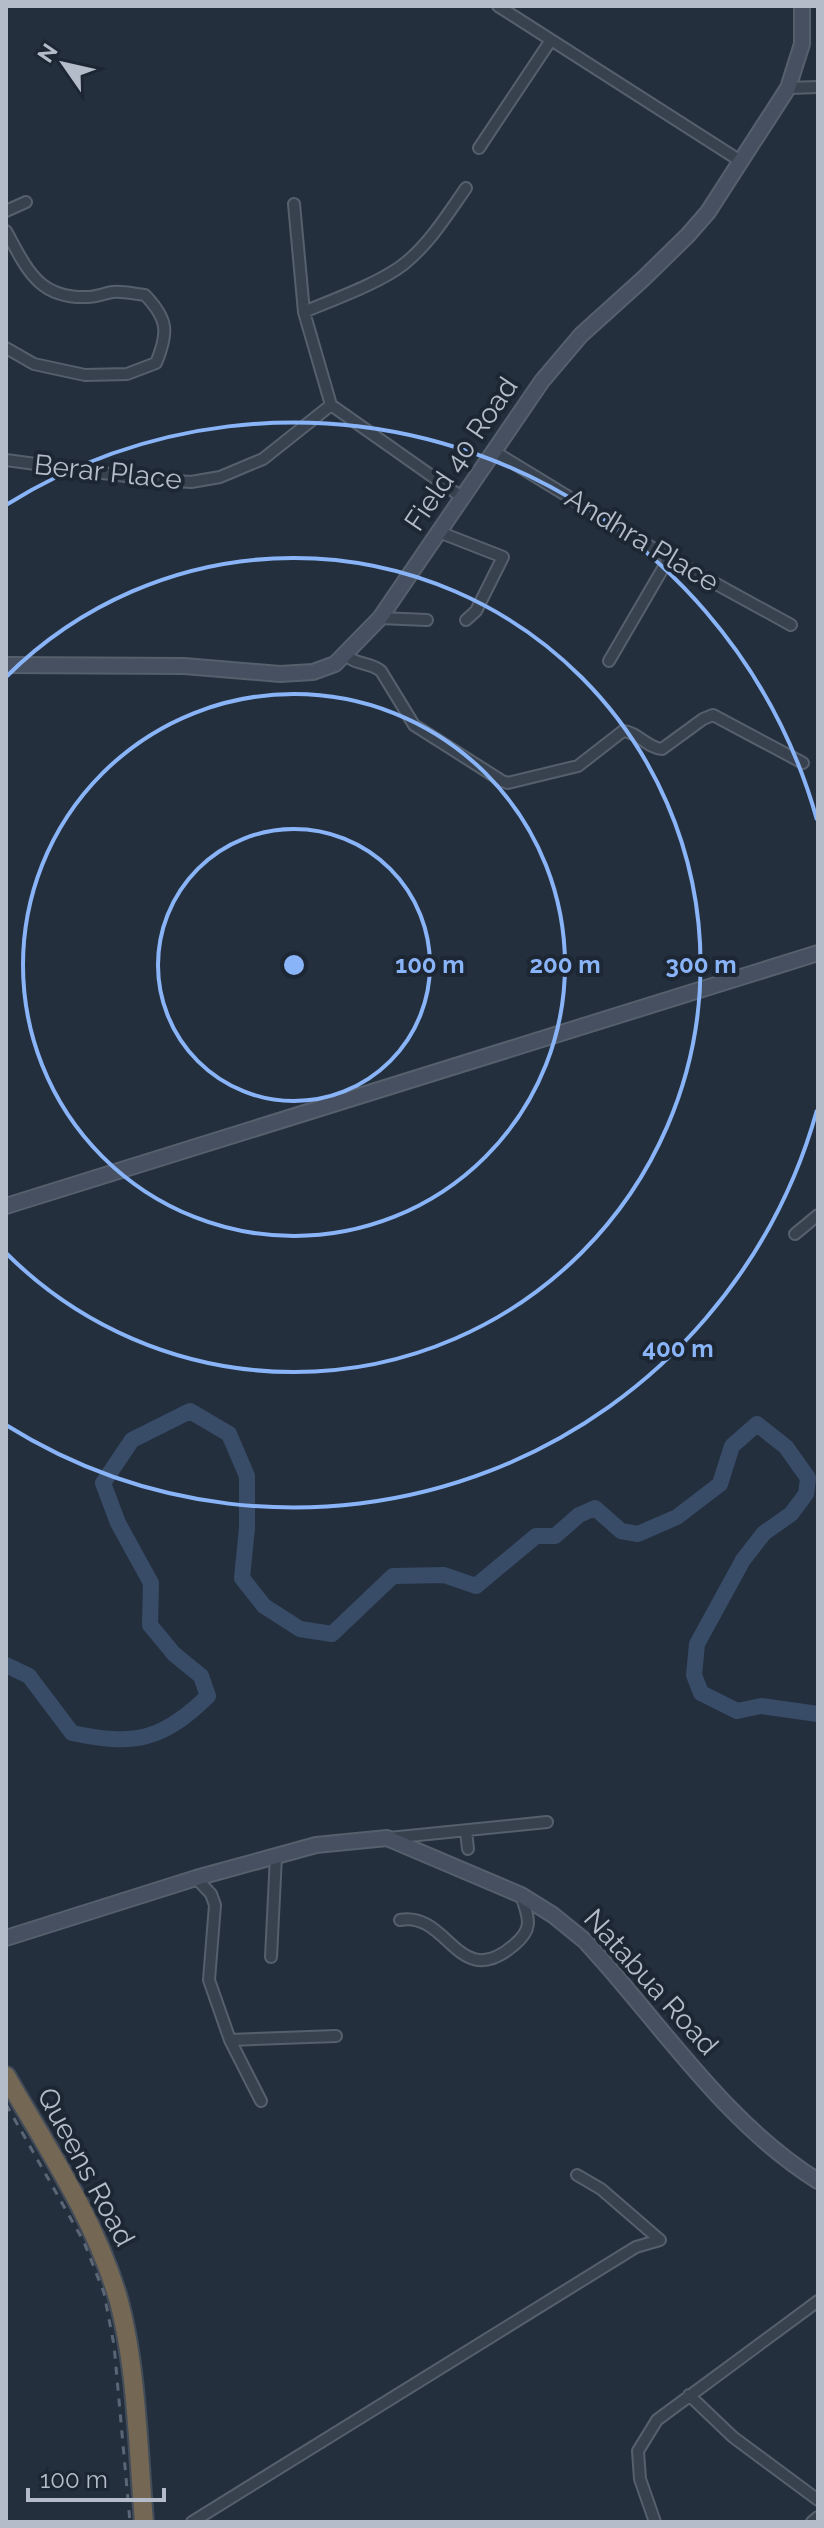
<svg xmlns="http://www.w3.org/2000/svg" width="824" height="2528" font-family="Raleway,sans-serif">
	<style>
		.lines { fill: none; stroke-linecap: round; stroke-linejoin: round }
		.river { stroke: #394c67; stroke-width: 16 }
		.street-casing { stroke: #565f6c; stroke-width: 14 }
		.secondary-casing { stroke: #565f6c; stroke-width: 18 }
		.highway-casing { stroke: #434c59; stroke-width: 22 }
		.street { stroke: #38414e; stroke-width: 10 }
		.secondary { stroke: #465061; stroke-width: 14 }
		.highway { stroke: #746855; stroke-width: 18 }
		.rail { stroke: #5a6575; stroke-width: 3; stroke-dasharray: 8 8; stroke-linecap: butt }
		.ring { fill: none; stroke: #8ab4f8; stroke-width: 4 }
		.labels { text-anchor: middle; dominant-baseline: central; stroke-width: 8; stroke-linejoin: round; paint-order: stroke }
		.street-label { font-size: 28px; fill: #b4bcc9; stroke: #1d2633 }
		.centre { fill: #8ab4f8; stroke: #1d2633; stroke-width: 4 }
		.ring-label { font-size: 24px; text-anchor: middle; font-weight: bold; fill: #8ab4f8; stroke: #1d2633; stroke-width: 8; stroke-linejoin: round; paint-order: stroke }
	</style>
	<rect width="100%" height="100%" fill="#242f3e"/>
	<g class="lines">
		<!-- river -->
		<path class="river" d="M6,1665L29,1676L72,1733C134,1746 162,1741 208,1696L201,1676L174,1654L150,1625L151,1583L118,1523L103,1483L132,1440L190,1411L229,1434L247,1476V1528L242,1578L264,1606L300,1629L332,1634L393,1576L444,1575L476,1586L536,1536H555L579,1515L595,1508L621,1531L638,1534L677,1517L720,1484L732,1446L757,1424L786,1447L808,1478L806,1494L791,1514L764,1533L743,1560L697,1644L694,1675L701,1693L737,1711L761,1706L818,1714"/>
		<defs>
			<path id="street" d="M498,6L742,162
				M788,88L818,87
				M479,148L551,40
				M294,204L304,312L331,405L463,498
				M6,211L26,202
				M6,231C27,269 38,299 88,297C97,297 105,293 113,292C123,291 135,294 145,295C168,319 169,332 156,363L127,374L85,375L34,364L6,348
				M304,312C332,300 380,283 404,264C430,243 447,215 466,188
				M495,452L669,558L791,625
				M6,460L148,479L191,482L220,477L263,459L331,405
				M439,532L503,557L476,611L466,620
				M380,618L427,620
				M346,655C355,665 370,662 381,671L414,725L502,781L508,783L578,766L623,731C638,732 647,748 662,749L703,719L713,715L803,763
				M609,661L669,558
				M795,1234L818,1215
				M466,1831L468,1849
				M389,1838L547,1822
				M196,1878L211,1894L215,1905L209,1980L230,2040L261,2101
				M400,1920C449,1911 458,1993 514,1945C535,1928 528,1917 521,1895
				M271,1957L276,1856
				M230,2040L336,2036
				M689,2395L733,2437L818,2500
				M192,2522L602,2268L636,2247L660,2240L601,2189L577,2175
				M655,2522L640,2479L638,2451L657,2420L818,2301
				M812,2522L818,2517"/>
			<path id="secondary" d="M6,665L184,666L280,674L313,672L335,664L380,618L542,381L581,335L643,279L688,235L708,212L788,88L802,44V6
				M6,1206L818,953
				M6,1938L196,1878L316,1845L387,1838L521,1895L553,1915L585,1941L602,1960C670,2037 730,2126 818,2181"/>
			<path id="highway" d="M6,2076C47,2148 94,2217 118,2298C137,2367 138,2451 144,2522"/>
		</defs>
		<!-- street casing -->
		<use href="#street" class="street-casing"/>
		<!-- secondary casing -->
		<use href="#secondary" class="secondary-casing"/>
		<!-- highway casing -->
		<use href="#highway" class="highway-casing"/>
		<!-- street -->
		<use href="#street" class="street"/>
		<!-- secondary -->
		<use href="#secondary" class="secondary"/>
		<!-- highway -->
		<use href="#highway" class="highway"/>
		<!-- rail -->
		<path class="rail" d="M6,2104L84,2242L104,2293L114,2345L130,2522"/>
	</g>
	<!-- distance rings -->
	<g class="ring">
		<circle cx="294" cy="965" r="136"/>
		<circle cx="294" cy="965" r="271"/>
		<path d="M6 677A407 407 0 1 1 6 1253"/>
		<path d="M817 1110A543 543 0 0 1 6 1425M6 505A543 543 0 0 1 817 820"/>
	</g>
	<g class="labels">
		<!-- street labels -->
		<g class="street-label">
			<text transform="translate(461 454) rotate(-56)">Field 40 Road</text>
			<text transform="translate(108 472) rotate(6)">Berar Place</text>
			<text transform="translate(642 540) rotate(31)">Andhra Place</text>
			<text transform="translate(651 1982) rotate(48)">Natabua Road</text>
			<text transform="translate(86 2167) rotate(62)">Queens Road</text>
		</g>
	</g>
	<circle cx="294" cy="965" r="12" class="centre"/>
	<g class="ring-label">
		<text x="430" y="973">100 m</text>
		<text x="565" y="973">200 m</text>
		<text x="701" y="973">300 m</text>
		<text x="678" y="1357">400 m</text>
	</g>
	<!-- border -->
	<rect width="824" height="2528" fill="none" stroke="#b4bcc9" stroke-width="16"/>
	<!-- north arrow -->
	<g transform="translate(64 64) rotate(304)" stroke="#1d2633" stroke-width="6" paint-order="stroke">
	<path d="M0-6L14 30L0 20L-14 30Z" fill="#b4bcc9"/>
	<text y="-12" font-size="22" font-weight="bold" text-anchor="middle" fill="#b4bcc9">N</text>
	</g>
	<!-- scale -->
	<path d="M28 2488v12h136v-12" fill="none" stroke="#b4bcc9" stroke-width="4"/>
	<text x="40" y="2488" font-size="24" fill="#b4bcc9" stroke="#1d2633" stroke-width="6" paint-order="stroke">100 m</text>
</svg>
